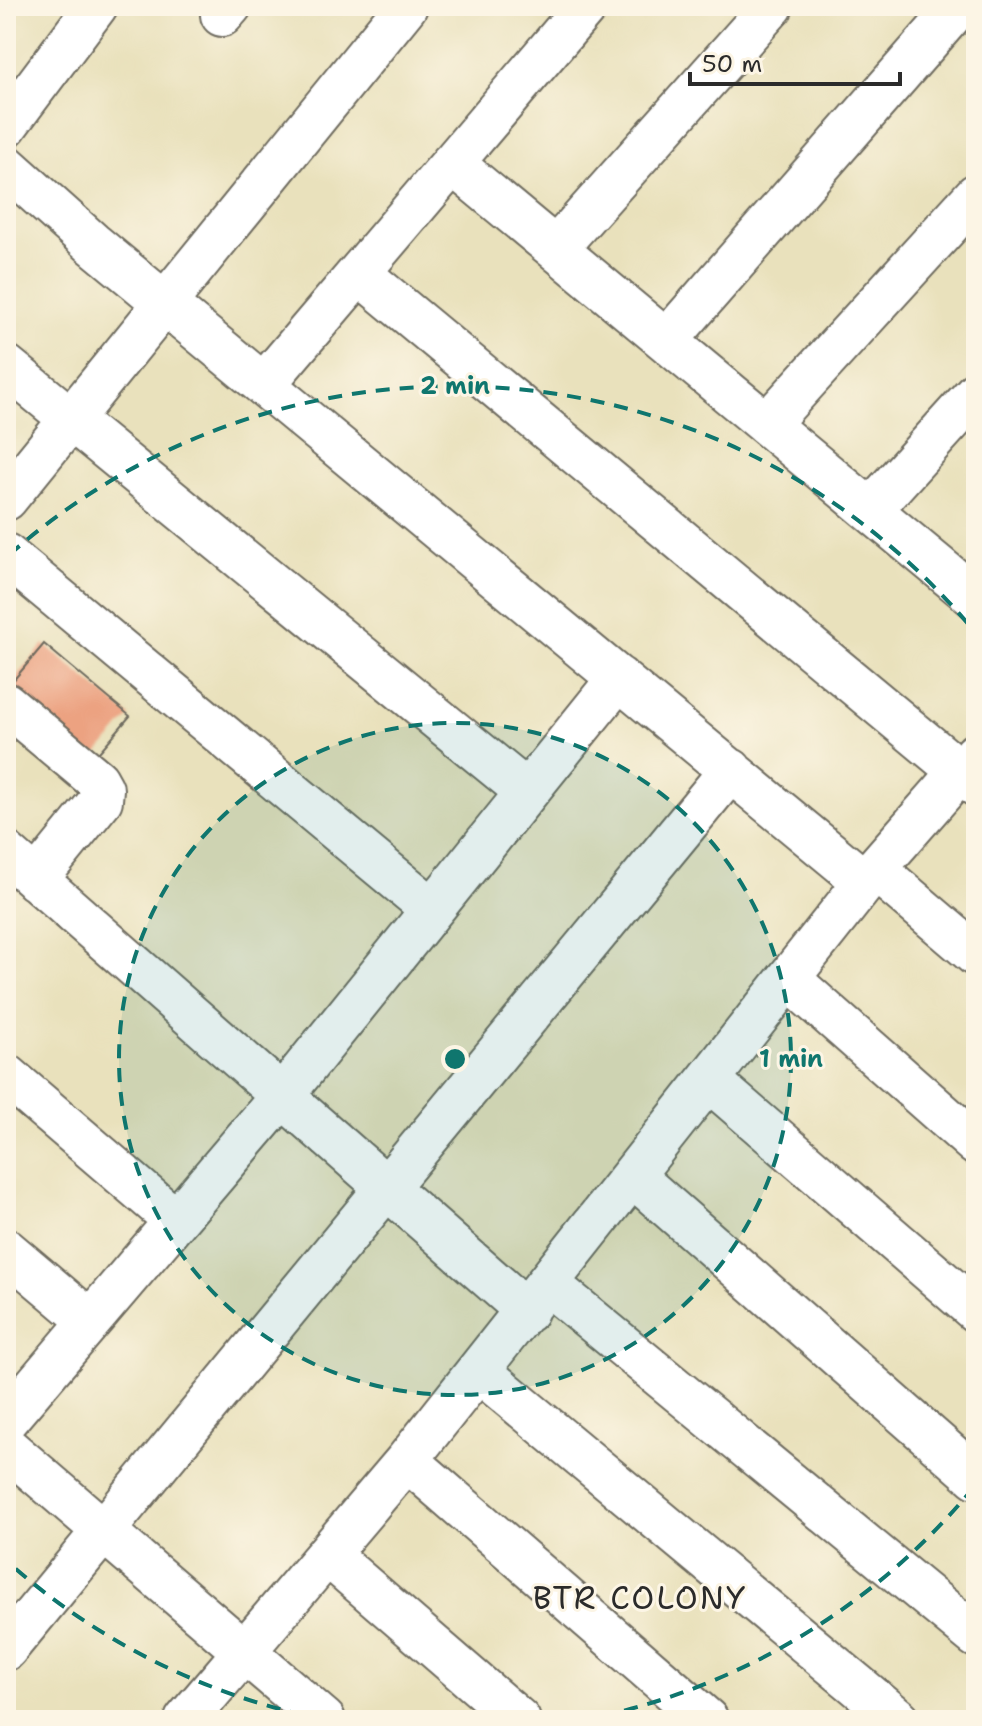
<svg xmlns="http://www.w3.org/2000/svg" width="982" height="1726" font-family="'Shantell Sans',sans-serif">
	<style>
		.building { fill: #eca281 }
		.lines { fill: none; stroke-linecap: round; stroke-linejoin: round }
		.minor-casing { stroke: #6e6b5e; stroke-width: 46 }
		.minor { stroke: #fff; stroke-width: 42 }
		.ring { fill: none; stroke: #0f766e; stroke-width: 4; stroke-dasharray: 14 10 }
		.labels { text-anchor: middle; dominant-baseline: central; stroke-width: 6; stroke-linejoin: round; paint-order: stroke }
		.neighbourhood-label { font-size: 32px; letter-spacing: 2px; fill: #2b2b2b; stroke: #fcf5e5 }
		.centre { fill: #0f766e; stroke: #fcf5e5; stroke-width: 4 }
		.ring-label { font-size: 24px; text-anchor: middle; font-weight: bold; fill: #0f766e; stroke: #fcf5e5; stroke-width: 6; stroke-linejoin: round; paint-order: stroke }
	</style>
	<rect width="100%" height="100%" fill="#fcf5e5"/>
	<filter id="ink" filterUnits="userSpaceOnUse"><feTurbulence type="fractalNoise" baseFrequency=".0125" numOctaves="2"/><feDisplacementMap in="SourceGraphic" scale="16" xChannelSelector="R" yChannelSelector="G"/><feConvolveMatrix kernelMatrix="1 2 1 2 8 2 1 2 1" color-interpolation-filters="sRGB"/></filter>
	<filter id="wash" filterUnits="userSpaceOnUse"><feTurbulence type="fractalNoise" baseFrequency=".006" numOctaves="4" result="noise"/><feDisplacementMap in="SourceGraphic" scale="32" xChannelSelector="R" yChannelSelector="G"/><feGaussianBlur stdDeviation="1.8" result="paint"/><feColorMatrix in="noise" values="0 0 0 0 0 0 0 0 0 0 0 0 0 0 0 0 0 1.4 0 .05"/><feComposite in="paint" operator="in"/></filter>
	<g filter="url(#wash)">
		<rect width="100%" height="100%" fill="#e9e1bc"/>
		<g id="blocks">
			<!-- building -->
			<path class="building" d="M44,644L130,716L88,765L6,689Z"/>
		</g>
	</g>
	<g filter="url(#ink)">
		<use href="#blocks" fill-opacity="0" stroke="#6e6b5e" stroke-width="2"/>
		<g class="lines">
			<defs>
				<path id="minor" d="M222,15L230,6
					M6,126L96,6
					M452,163L976,598
					M6,166L92,243L865,882
					M557,247L772,6
					M359,273L976,785
					M667,340L959,6
					M6,366L527,792
					M265,383L586,6
					M768,423L976,195
					M6,499L406,6
					M871,509L976,393
					M6,555L432,909
					M6,704L97,780L102,789L101,800L36,880
					M6,853L527,1311
					M875,869L976,955
					M789,979L976,1144
					M6,1075L175,1220
					M709,1080L976,1311
					M633,1176L976,1477
					M6,1250L90,1321
					M548,1284L976,1636
					M479,1371L899,1720
					M6,1420L282,1096L619,678
					M6,1447L324,1720
					M407,1460L707,1720
					M327,1554L519,1720
					M6,1649L731,770
					M186,1720L407,1460L875,869L976,754"/>
			</defs>
			<!-- minor casing -->
			<use href="#minor" class="minor-casing"/>
			<!-- minor -->
			<use href="#minor" class="minor"/>
		</g>
	</g>
	<!-- distance rings -->
	<circle cx="455" cy="1059" r="336" fill="#0f766e" fill-opacity=".12"/>
	<g class="ring">
		<circle cx="455" cy="1059" r="336"/>
		<path d="M974 1487A673 673 0 0 1 583 1720M327 1720A673 673 0 0 1 9 1563M9 555A673 673 0 0 1 974 631"/>
	</g>
	<g class="labels">
		<!-- neighbourhood labels -->
		<g class="neighbourhood-label">
			<text x="640" y="1597">BTR COLONY</text>
		</g>
	</g>
	<circle cx="455" cy="1059" r="12" class="centre"/>
	<g class="ring-label">
		<text x="455" y="394">2 min</text>
		<text x="791" y="1067">1 min</text>
	</g>
	<!-- margin -->
	<rect width="982" height="1726" fill="none" stroke="#fcf5e5" stroke-width="32"/>
	<!-- scale -->
	<path d="M690 72v12h210v-12" fill="none" stroke="#2b2b2b" stroke-width="4"/>
	<text x="702" y="72" font-size="24" fill="#2b2b2b" stroke="#fcf5e5" stroke-width="6" paint-order="stroke">50 m</text>
</svg>
